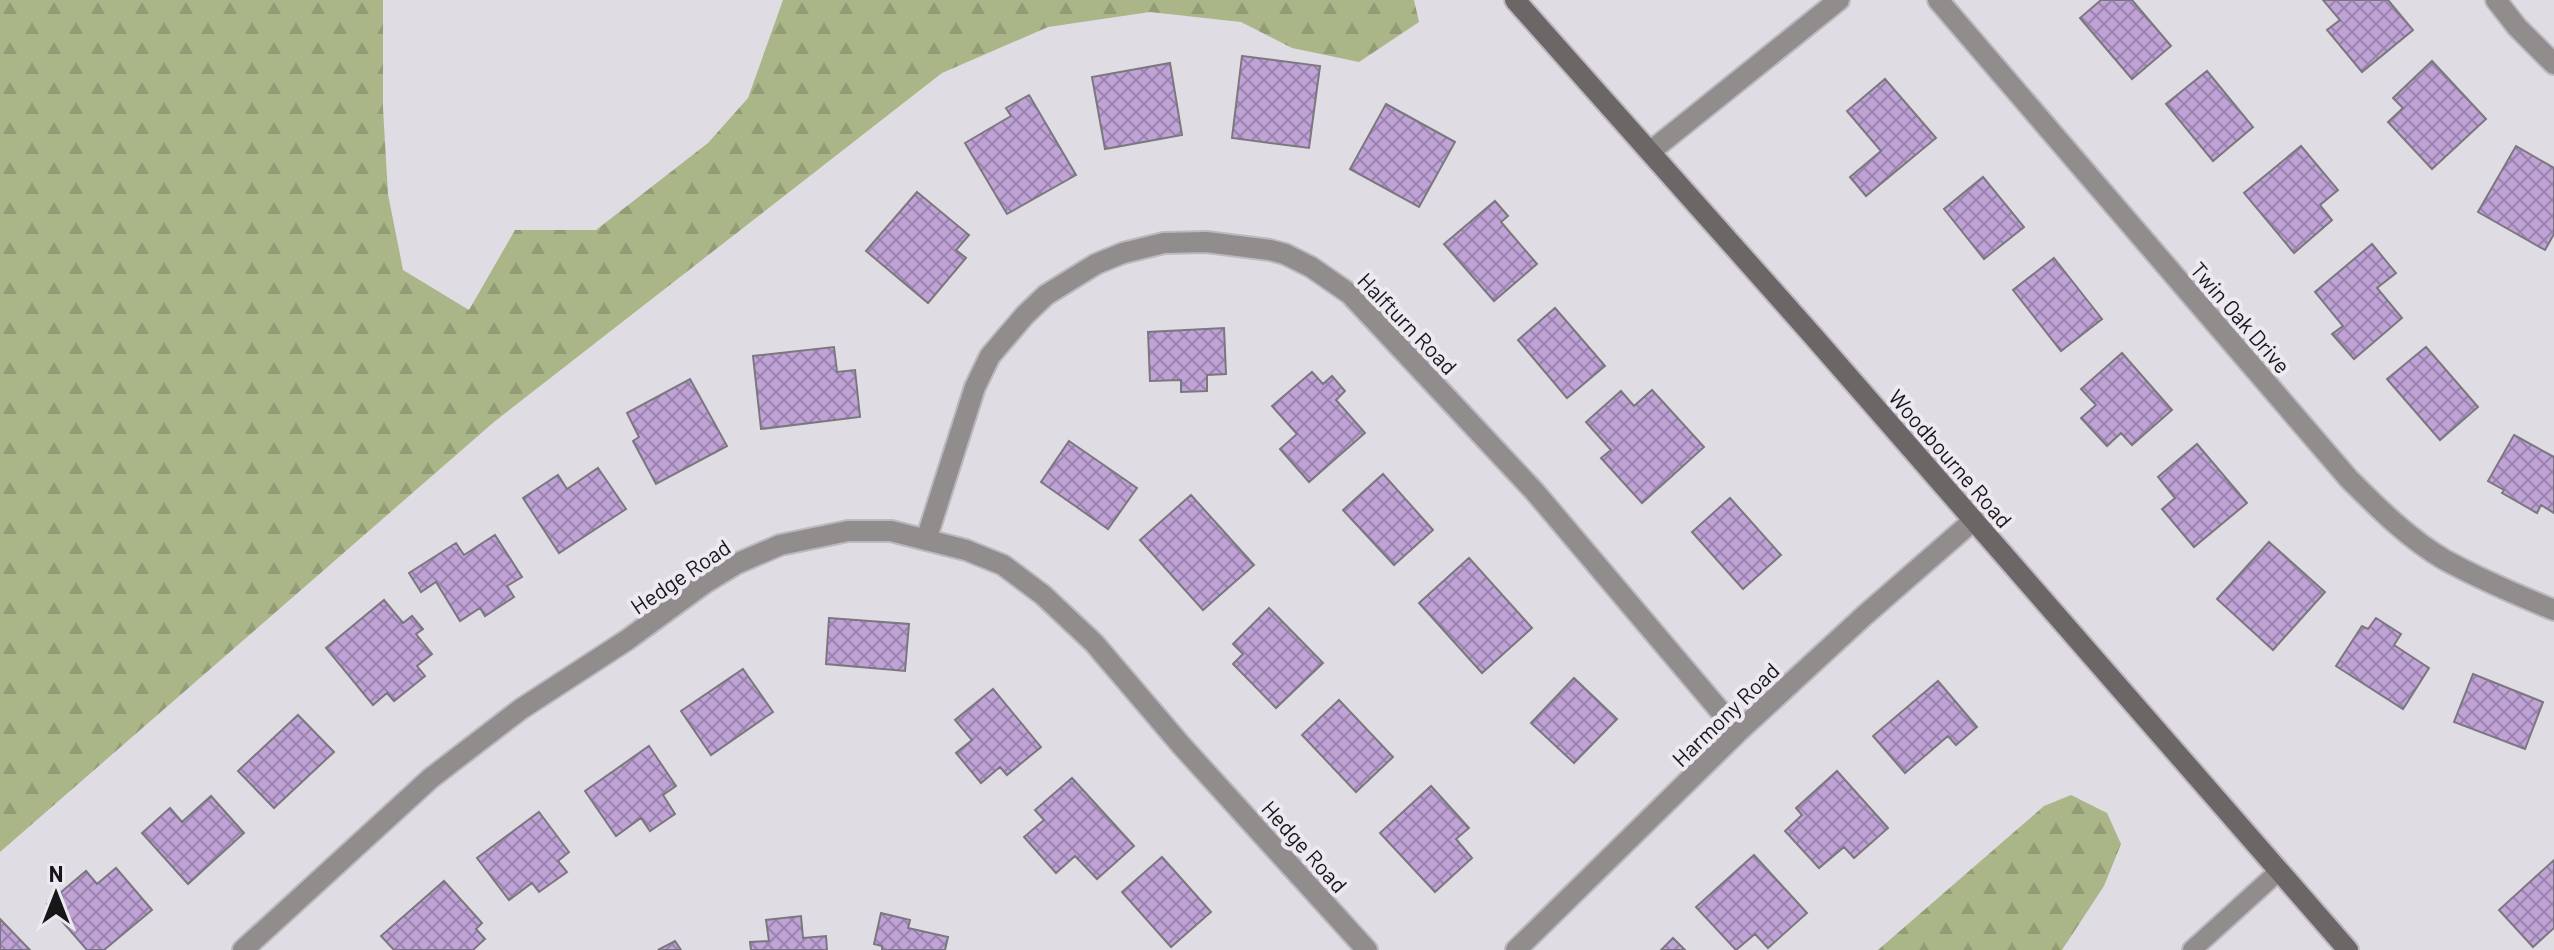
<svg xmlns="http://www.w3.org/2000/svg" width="2554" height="950" font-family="Barlow,sans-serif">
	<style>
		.forest { fill: url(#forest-firs) }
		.building { fill: url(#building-cross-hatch); stroke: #7b777e; stroke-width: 2 }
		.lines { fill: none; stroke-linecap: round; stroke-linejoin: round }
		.lane-casing { stroke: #bcb8bf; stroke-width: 22 }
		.street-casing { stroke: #bcb8bf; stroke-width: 24 }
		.secondary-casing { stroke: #bcb8bf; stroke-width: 24 }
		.lane { stroke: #918d8c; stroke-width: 18 }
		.street { stroke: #918d8c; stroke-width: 20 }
		.secondary { stroke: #6c6666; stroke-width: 20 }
		.labels { text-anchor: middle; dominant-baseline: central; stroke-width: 8; stroke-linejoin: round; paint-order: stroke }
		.street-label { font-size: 22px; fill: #171618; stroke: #eee9f1 }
	</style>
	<defs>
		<pattern id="forest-firs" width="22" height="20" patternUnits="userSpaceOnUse" patternTransform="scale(2)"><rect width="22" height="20" fill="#abb688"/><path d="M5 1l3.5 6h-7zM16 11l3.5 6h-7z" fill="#929c75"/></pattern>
		<pattern id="building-cross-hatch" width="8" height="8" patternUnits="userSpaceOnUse" patternTransform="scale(2)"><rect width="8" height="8" fill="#bfa2d6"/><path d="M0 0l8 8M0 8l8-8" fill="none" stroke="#9a83ad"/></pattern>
	</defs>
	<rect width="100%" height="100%" fill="#e0dce4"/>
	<!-- forest -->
	<path class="forest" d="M0,0H383V108L388,194L403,270L469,310L515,230H596L708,143L748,98L783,0H1414L1419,22L1359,62L1292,48L1241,22L1150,12L1048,27L942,73L494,422L0,852Z
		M2071,795L2107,813L2121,844L2104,886L2062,950H1878L2044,806Z"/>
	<!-- building -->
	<path class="building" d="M2101,0H2132L2171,46L2132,79L2080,18Z
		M2323,0H2388L2413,30L2362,72L2327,30L2340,20Z
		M1242,56L1320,66L1309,148L1232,138Z
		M2432,61L2486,119L2432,169L2388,122L2403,108L2393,98Z
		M1170,63L1182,135L1105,149L1092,77Z
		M2207,71L2253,127L2213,161L2166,104Z
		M1885,79L1936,138L1866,196L1850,177L1881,151L1847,111Z
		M1029,95L1076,175L1007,214L965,143L1011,116L1006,108Z
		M1386,104L1455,142L1419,207L1350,169Z
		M2301,146L2338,190L2320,205L2332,220L2294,253L2244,193Z
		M2516,146L2554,168V234L2545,250L2478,212Z
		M1983,177L2024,227L1984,259L1944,209Z
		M917,192L969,235L956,250L966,258L928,303L866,251Z
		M1495,201L1508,216L1501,222L1537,264L1494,301L1444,244Z
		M2372,244L2396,273L2377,288L2402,318L2354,359L2332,334L2343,326L2315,292Z
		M2054,258L2102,319L2061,351L2013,290Z
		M1555,308L1605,366L1567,398L1518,340Z
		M1224,328L1226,374L1207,375V391L1181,392V380L1150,381L1148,332Z
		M834,347L837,372L855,370L860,417L761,429L753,356Z
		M2426,347L2478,407L2440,440L2387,379Z
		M2122,353L2172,410L2132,445L2121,433L2107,446L2081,418L2096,405L2081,389Z
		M1312,372L1323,384L1332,376L1345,391L1336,400L1365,433L1309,482L1280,449L1297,434L1272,406Z
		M690,379L727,446L656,484L633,441L639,437L627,413Z
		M1652,390L1704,447L1642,503L1601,458L1611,450L1586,422L1621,391L1634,406Z
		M2514,435L2554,457V513L2541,505L2537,513L2502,493L2504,490L2488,481Z
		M1069,441L1137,488L1108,529L1041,482Z
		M2197,444L2247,503L2194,547L2162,509L2175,498L2158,477Z
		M598,468L626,509L559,553L523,498L558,475L567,489Z
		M1383,474L1433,530L1394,565L1343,510Z
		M1191,495L1254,565L1203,610L1140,540Z
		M1730,498L1781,555L1743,589L1692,532Z
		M495,535L522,577L507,586L514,597L485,616L480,608L460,621L436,582L421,592L409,573L456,543L464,555Z
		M2269,542L2325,592L2273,650L2217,599Z
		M1469,558L1532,628L1482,673L1419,603Z
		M384,600L403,623L412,616L423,629L416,634L432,654L417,666L425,676L394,701L387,693L373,705L326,648Z
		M1269,608L1323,663L1276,708L1233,664L1243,654L1233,644Z
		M829,618L909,624L905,671L826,664Z
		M2376,618L2401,634L2394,645L2429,668L2403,709L2336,666L2362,626L2368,629Z
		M743,669L773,712L711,755L681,711Z
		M2473,674L2543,702L2525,749L2454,722Z
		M1574,678L1617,719L1574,763L1531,723Z
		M1938,681L1977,727L1956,745L1948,736L1905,773L1873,736Z
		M993,689L1041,747L1007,775L1000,767L981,783L956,753L972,740L955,720Z
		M1339,700L1393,757L1356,792L1302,735Z
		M298,715L334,752L274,808L238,771Z
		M649,746L676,786L663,795L675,814L650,831L641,818L616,836L585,791Z
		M1837,771L1888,828L1854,858L1844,847L1819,868L1785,831L1802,815L1796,808Z
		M1072,778L1134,846L1097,879L1075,856L1056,873L1024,837L1044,820L1035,810Z
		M1431,786L1469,828L1456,839L1472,858L1435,892L1380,833Z
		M211,796L244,833L188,884L142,833L170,808L182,822Z
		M539,812L569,852L558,861L567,872L539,892L532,883L509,900L477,858Z
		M1754,855L1807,913L1768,948L1755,934L1736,950L1696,907Z
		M1162,857L1211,912L1171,947L1122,892Z
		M2554,860V928L2533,947L2499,910Z
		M116,868L152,910L104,950H87L47,904L86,871L97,884Z
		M444,881L482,923L476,929L485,939L473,950H394L381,936Z
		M881,913L910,920L908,928L948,937L945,950H882V946L874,944Z
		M801,916L803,938L826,936L827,950H751L750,942L769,941L766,920Z
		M0,919L30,950H0Z
		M1673,938L1685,950H1661Z
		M675,941L681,950H658Z"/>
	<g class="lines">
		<defs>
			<path id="lane" d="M2192,950L2279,871"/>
			<path id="street" d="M1938,0L2349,479C2378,508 2409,539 2445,560C2480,579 2517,595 2554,610
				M2496,0L2517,27L2554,64
				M1651,151L1839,0
				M926,540L975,387L990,356L1025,315L1046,295L1096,264L1123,253L1164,243L1206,242L1270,250L1285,254L1311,267L1350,294L1535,492L1738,732
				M243,950L431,778L521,709L627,640L705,583L736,564L780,545L848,531H891L966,550L1003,565L1043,595L1094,643L1181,745L1367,950
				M1516,950L1738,732L1865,615L1974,520"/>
			<path id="secondary" d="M1515,0L1814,337L2348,950"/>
		</defs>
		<!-- lane casing -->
		<use href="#lane" class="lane-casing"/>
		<!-- street casing -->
		<use href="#street" class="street-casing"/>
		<!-- secondary casing -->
		<use href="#secondary" class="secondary-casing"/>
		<!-- lane -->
		<use href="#lane" class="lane"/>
		<!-- street -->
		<use href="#street" class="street"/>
		<!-- secondary -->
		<use href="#secondary" class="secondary"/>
	</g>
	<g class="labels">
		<!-- street labels -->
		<g class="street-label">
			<text transform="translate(2241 317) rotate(49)">Twin Oak Drive</text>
			<text transform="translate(1408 323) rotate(46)">Halfturn Road</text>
			<text transform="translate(1951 458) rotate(49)">Woodbourne Road</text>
			<text transform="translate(680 576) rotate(-34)">Hedge Road</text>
			<text transform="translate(1725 714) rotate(-44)">Harmony Road</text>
			<text transform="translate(1305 846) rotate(48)">Hedge Road</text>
		</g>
	</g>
	<!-- north arrow -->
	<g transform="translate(56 894)" stroke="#eee9f1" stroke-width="6" paint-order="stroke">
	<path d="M0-6L14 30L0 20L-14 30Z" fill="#171618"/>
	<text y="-12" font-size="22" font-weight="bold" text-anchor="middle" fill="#171618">N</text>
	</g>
</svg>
